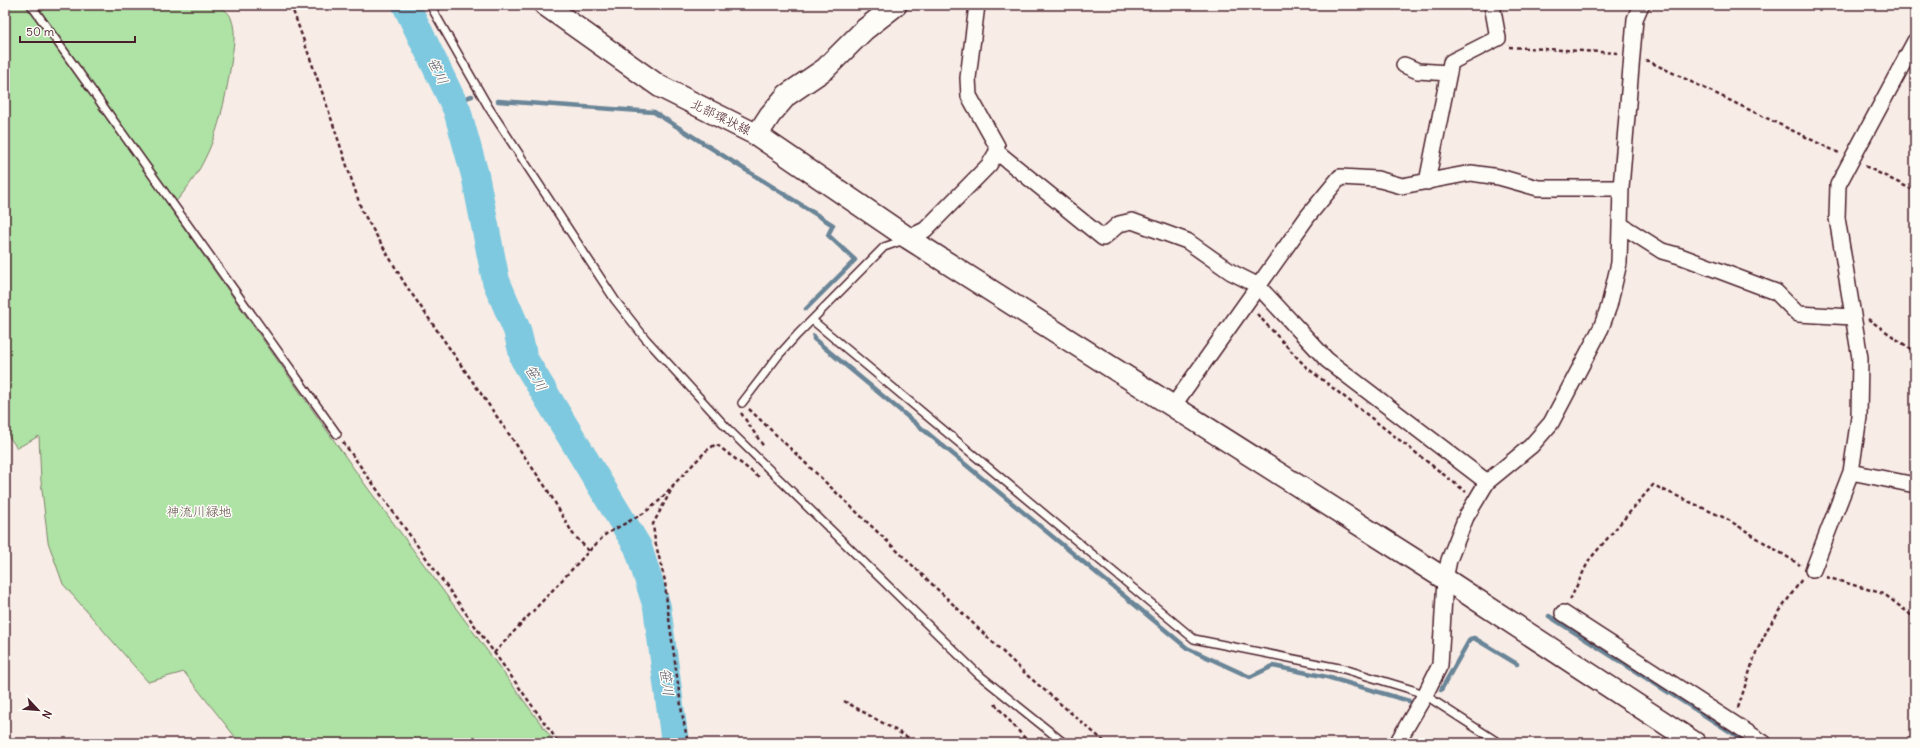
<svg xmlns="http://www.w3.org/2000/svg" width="1920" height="748" font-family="Delius,'Klee One',sans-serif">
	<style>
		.park { fill: #aee3a5; stroke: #7c8168 }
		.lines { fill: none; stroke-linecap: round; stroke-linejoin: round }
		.stream { stroke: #698597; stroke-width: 4.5 }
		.river { stroke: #7ec9df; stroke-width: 28 }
		.lane-casing { stroke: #4a1f2b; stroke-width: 10 }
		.street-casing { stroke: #4a1f2b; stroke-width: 18 }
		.secondary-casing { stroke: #4a1f2b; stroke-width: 24 }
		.path { stroke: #4a1f2b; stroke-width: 2.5; stroke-dasharray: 4 3; stroke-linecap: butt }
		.lane { stroke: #fdfcf7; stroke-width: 7 }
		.street { stroke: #fdfcf7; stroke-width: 15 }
		.secondary { stroke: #fdfcf7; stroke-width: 21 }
		.labels { text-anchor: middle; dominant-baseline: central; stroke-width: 3; stroke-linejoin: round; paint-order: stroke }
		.street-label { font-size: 13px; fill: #4a1f2b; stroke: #fdfcf7 }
		.park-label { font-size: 13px; fill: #63504a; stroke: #fdfcf7 }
		.water-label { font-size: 14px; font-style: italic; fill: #5c5a6a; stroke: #fdfcf7 }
	</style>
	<rect width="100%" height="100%" fill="#f8ece6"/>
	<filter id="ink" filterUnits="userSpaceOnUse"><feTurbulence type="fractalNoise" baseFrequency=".025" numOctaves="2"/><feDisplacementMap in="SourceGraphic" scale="8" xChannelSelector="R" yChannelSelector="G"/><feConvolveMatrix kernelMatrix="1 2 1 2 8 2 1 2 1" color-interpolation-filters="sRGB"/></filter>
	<g filter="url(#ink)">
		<!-- park -->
		<path class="park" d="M5,5H219C223,9 230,13 231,18C237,33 233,48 231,64C222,121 211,165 170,208L364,483L555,743H240L184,672L148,682L63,584L48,542L41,481L39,436L17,448L5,431Z"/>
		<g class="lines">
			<!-- stream -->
			<path class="stream" d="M498,101L654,112L833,225L828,235L855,260L806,309
				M453,102L472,96
				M814,336V339L1187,648L1250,677L1273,666L1327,677L1409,701
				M1549,616L1748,743
				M1441,690L1470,639L1474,638L1517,664"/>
			<!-- river -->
			<path class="river" d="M406,5L457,110L475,175L496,281L517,330L524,359L638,547L657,607L675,743"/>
			<defs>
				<path id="lane" d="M31,5L337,434
					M430,5L489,108L615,300L645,338L729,430L978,674L1064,743
					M812,320L1194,639L1344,669L1413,690L1425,695L1499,743
					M742,403L778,356L797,335L884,247L904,240"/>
				<path id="street" d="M1404,65L1418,71L1449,73
					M997,152L1103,238L1119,224L1132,221L1187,241L1231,272L1257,285L1327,360L1487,482
					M1427,182L1451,62L1498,38L1492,5
					M1621,225L1662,251L1680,256L1776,292L1798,314L1853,317
					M908,238L925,230L989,165L997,152V146L969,96L968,78L977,5
					M1173,406L1308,216L1340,177L1377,179L1402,186L1471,173L1499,177L1538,188H1621
					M1851,472L1915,485
					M1813,570L1851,472L1859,417L1860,358L1837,218L1838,185L1915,41
					M1563,613L1764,743
					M1397,743L1425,695L1440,665L1445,579L1449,560L1466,517L1487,482L1531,446L1551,423L1601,328L1609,306L1619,263L1621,188L1635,19L1641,5"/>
				<path id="secondary" d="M545,5L659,86L757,135L908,238L1445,579L1695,743
					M757,135L770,115L787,95L825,69L864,30L896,5"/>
			</defs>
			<!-- lane casing -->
			<use href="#lane" class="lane-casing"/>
			<!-- street casing -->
			<use href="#street" class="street-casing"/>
			<!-- secondary casing -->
			<use href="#secondary" class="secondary-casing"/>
			<!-- path -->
			<path class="path" d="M291,5L326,103L362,211L405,284L547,489L573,534L589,551
				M1509,47L1618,53
				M1646,60L1839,153
				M1865,166L1915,191
				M1257,314L1306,367L1466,492
				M1868,319L1915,352
				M749,409L1028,676L1106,743
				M741,413L764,447
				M343,442L559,743
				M674,485L653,524L655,541L665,581L667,604L682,713L687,738L691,743
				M1826,577L1884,594L1915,618
				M1570,600L1589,560L1653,485L1727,519L1800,565
				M494,653L589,551L606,534L644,513L659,501L677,481L706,451L716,444L760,478
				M844,701L918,743
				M995,704L1029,743
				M1738,708L1755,655L1768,628L1802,579"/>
			<!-- lane -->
			<use href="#lane" class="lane"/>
			<!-- street -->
			<use href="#street" class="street"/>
			<!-- secondary -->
			<use href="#secondary" class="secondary"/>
		</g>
	</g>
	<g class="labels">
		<!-- street labels -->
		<g class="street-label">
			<text transform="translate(721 117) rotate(26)">北部環状線</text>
		</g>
		<!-- park labels -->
		<g class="park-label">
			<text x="199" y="511">神流川緑地</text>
		</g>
		<!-- water labels -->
		<g class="water-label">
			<text transform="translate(438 71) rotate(64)">笹川</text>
			<text transform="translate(536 378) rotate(59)">笹川</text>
			<text transform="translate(667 682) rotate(82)">笹川</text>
		</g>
	</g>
	<!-- margin -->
	<rect width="1920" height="748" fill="none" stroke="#fdfcf7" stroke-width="20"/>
	<rect x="10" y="10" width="1900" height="728" fill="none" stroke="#4a1f2b" stroke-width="1.5" filter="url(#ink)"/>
	<!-- north arrow -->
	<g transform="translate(38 710) rotate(116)" stroke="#fdfcf7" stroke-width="3" paint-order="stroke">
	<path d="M0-3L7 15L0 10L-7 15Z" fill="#4a1f2b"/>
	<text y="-6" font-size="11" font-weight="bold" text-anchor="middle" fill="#4a1f2b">N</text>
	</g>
	<!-- scale -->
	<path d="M20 36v6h115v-6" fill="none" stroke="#4a1f2b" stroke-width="2"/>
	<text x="26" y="36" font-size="12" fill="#4a1f2b" stroke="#fdfcf7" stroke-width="3" paint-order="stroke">50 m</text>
</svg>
